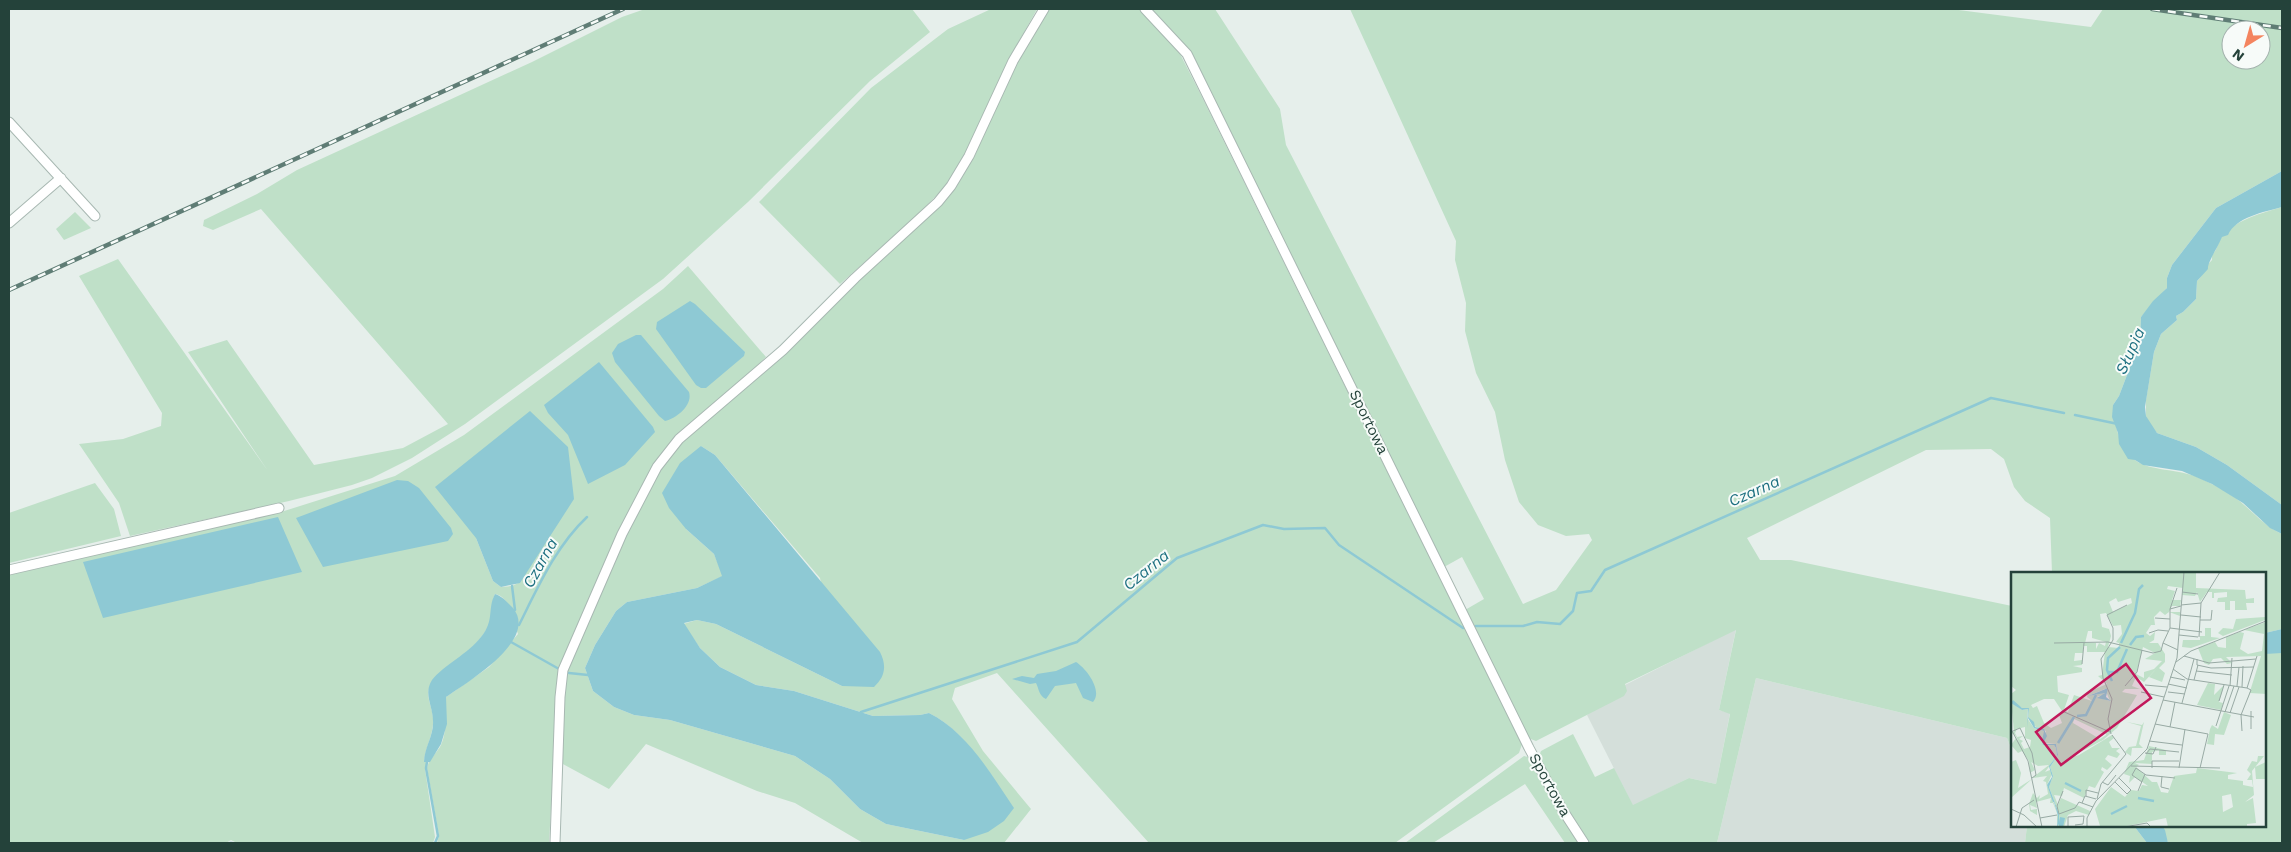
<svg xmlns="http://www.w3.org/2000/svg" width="2291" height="852" font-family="'Work Sans',sans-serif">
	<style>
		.built { fill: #d4dfda }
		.green { fill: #bfe0c8; fill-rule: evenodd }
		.water { fill: #8ec9d4 }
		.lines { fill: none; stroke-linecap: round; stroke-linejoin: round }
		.stream { stroke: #8ec9d4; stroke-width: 2.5 }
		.minor-casing { stroke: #a8b8b2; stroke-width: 11 }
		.minor { stroke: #fff; stroke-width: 9 }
		.rail-casing { stroke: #5f7d75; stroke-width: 4.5 }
		.rail { stroke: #f7fbf9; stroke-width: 2.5; stroke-dasharray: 8; stroke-linecap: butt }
		.labels { text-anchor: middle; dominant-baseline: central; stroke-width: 4; stroke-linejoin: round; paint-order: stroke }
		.street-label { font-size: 15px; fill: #24423a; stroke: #f7fbf9 }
		.water-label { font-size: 16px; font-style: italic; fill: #1c6f80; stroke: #f7fbf9 }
		.inset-river { fill: none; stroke: #8ec9d4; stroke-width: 2.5 }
		.inset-road { fill: none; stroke: #98aaa4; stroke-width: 1 }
		.view { fill: #c2185b; fill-opacity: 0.15; stroke: #c2185b; stroke-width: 2.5 }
		.inset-edge { fill: none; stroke: #24423a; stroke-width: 2.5 }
	</style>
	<rect width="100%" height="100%" fill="#e6efeb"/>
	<!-- built -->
	<path class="built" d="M1736,629L1719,710L1730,713L1716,784L1689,778L1633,806L1587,715L1625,685Z
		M1756,678L2007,738L2012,751V826H2027L2025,843H1717Z"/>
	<!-- green -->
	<path class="green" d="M645,9H912L930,32L870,81L748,202L663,279L465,424L412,458L372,478L352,485L289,501L130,536L119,503L79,444L123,439L161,426L162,413L79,276L118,259L268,471L188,352L227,340L314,465L403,448L448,424L261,209L213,230L203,226L204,220L257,194L297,170L532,62L622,17Z
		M991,9H1037L1017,45L962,161L942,190L912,220L840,284L759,202L871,88L948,29Z
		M1046,9H1139L1179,52L1198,89L1522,744L1519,753L1395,843H1149L997,673L955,688L952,699L983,751L1031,809L1004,843H863L795,803L757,791L646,744L609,789L561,763L556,720L549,843H437L439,836L427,768C428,760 437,753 441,745C448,729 444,714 446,697L489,667L518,634C513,621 511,597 495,594C490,604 494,615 489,625C478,647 454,663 435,678C420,695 435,706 433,724C432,737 426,747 424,760L427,762L425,769L435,837L433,843H237L231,840L226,843H9V575L281,512L395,476L464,435L663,289L688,266L766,357C730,394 683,421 655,463L673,449L949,194L975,155L1017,60ZM701,446L715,455L820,578L842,686L716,624L697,620L683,624L700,648L720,667L756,685L794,691L873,716L920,715L929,713C957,727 975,753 993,777L964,840L886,824L860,809L830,779L795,756L670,720L634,715L614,707L593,691L585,668L595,645L616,611L627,602L697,588L723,576L714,554L686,529ZM476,538L520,582L512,586L501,587L493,581Z
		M1145,9H1215L1280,109L1286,145L1523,604L1556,590L1592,540L1589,534L1566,536L1538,525L1519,502L1505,460L1495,412L1476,373L1465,331L1466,303L1455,260L1456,241L1350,9H1951L2091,27L2103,9H2282V171L2216,208L2172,265L2167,278V288L2141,317L2140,341L2119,396L2113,405C2116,426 2117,445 2135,460C2149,471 2179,469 2197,477C2209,482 2234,495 2243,504C2256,515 2266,527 2282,534V629L2265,633V573H2052L2050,518L2025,501L2014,487L2004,459L1991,449L1926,450L1747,538L1760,560H1791L2012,606V751L2007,738L1756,678L1717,843H1590L1559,795L1539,756L1541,751L1573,734L1595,777L1614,768L1633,805L1689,778L1716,784L1730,714L1719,710L1736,630L1625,684L1627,691L1624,696L1536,741L1528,738L1465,610L1484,599L1462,557L1444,567L1187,54ZM2231,30H2261V60H2231Z
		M2282,207V505L2227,465L2196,447L2157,433L2149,424L2146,416V400L2154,352L2161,334L2177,320L2176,316L2183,312L2196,299L2197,281C2204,275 2205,266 2212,260V255C2218,249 2218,241 2223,235C2238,219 2262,213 2282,207Z
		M75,212L91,228L64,240L56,229Z
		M95,483L114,509L121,536L9,563V513Z
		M2274,652L2282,653V843H2168L2162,826H2265V654Z
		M1524,756L1528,757L1538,776L1580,843H1565L1525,784L1433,843H1405Z
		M2027,826H2134L2147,843H2025Z"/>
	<!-- water -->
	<path class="water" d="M2282,171V207C2264,212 2236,217 2228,235L2222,237C2218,247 2207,263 2208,269L2197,281L2196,299L2183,312L2176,316L2177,320L2161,334L2154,352L2145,407L2146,416L2157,433L2196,447L2227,465L2282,505V534L2270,528L2243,503L2212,484L2182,471L2143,465L2135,460L2128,459L2119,444L2118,433L2112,417L2113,405L2119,396L2140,341L2141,317L2153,301L2167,288V278L2172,265L2216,208Z
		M690,301L695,304L745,352L744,356L706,388H701L696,385L656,329L657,322Z
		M636,335H641L689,392C693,405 677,418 665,421L659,416L615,362L612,353L618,344Z
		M599,362L653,427L655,432L625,465L588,484L568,435L548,413L544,405Z
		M530,411L568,447L574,499L520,583L501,587L493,581L476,538L435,487Z
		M701,446L715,455L880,652C887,666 885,677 874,687L842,686L716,624L697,620L684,623L700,648L720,667L756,685L794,691L873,716L920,715L929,713C967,732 991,774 1014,808L1004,821L988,832L964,840L886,824L860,809L830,779L795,756L670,720L634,715L614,707L593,691L585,668L595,645L616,611L627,602L697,588L722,576L714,554L686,529L669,508L662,493L680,463Z
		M397,480L408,481L419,488L451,528L453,534L448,541L323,567L296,518Z
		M278,517L302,572L103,618L83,562Z
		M495,594C502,596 507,602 513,608C539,640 467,682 446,697L447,724L441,744L430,762H424C424,748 434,735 433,721C433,706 423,694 432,680C444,665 468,654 481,637C495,620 487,609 495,594Z
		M2282,629V653L2265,654V633Z
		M1076,662C1087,669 1103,691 1093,702L1083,698L1076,683L1055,686L1046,699C1039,696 1039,689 1036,683L1030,684L1012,679L1022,676L1034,678L1037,674L1056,671Z
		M2134,826H2162L2165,830L2168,843H2147Z"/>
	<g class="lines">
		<!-- stream -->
		<path class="stream" d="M2075,415L2118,424
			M512,586L515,610
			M519,625C538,587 556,546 587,517
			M1476,626H1523L1537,622L1560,624L1573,611L1577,593L1591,591L1605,570L1991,398L2064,413
			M511,642L559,669
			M569,673L588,675
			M861,712L1077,642L1177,558L1263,525L1284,529L1325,528L1339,545L1463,628
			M427,762L426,768L438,836L435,843
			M230,843H232"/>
		<defs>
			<path id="minor" d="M1145,9L1187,54L1529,748L1562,809L1584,843
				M9,122L95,216
				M9,223L61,178
				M9,570L279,508
				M555,843L560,697L563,670L622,534L657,467L679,439L783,350L855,278L938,202L951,186L969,156L1013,61L1044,9"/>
		</defs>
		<!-- minor casing -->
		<use href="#minor" class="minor-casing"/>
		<!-- minor -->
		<use href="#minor" class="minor"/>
		<defs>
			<path id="rail" d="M2152,9L2282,28
				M9,290L623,9"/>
		</defs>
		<!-- rail casing -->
		<use href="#rail" class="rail-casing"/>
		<!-- rail -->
		<use href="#rail" class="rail"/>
	</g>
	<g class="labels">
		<!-- street labels -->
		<g class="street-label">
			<text transform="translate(1369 422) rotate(64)">Sportowa</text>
			<text transform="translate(1550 785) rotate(61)">Sportowa</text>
		</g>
		<!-- water labels -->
		<g class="water-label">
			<text transform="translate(2130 351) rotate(-66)">Słupia</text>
			<text transform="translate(1754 491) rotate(-24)">Czarna</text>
			<text transform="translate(540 563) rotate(-61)">Czarna</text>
			<text transform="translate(1146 570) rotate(-39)">Czarna</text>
		</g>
	</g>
	<!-- overview -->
	<g transform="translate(2011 572)">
		<rect width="255" height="255" fill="#e6efeb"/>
		<path d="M0,0H185V16L234,18L235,27L243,26V31H235L236,38H224V29H219V38H214V30H206L207,26L216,25V20L203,21V26H201V20H196L189,30L186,20L184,24L171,23L172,16L157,14L156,17L164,19L161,28H170L169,34H161L158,40H169V44L158,40L154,43L149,39L143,45L144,53H140L135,61L139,64L144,60L143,68L138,71H147L154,82V90L148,96L154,101L151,110L138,105L147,95L133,110L125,105L121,114L129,117H114L111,120L126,123L106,156L92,168L58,186L68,183L101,163L103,166L98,170L101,176H109L105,179L109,182L106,186L97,183L94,187L101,193L96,198L91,195L90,198L93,200L84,216L78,214L73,226L53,216L51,224L43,223L47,233L50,226L79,239L78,243L65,239L57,243L53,255H47L48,242L38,215L42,204L39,195L47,183L45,172L32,171L35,159L23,154L17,145L18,136H11L0,129V122L5,118L0,114ZM105,26L107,30L120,26L121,31L102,40L98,30ZM95,41L102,54L110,53L111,62L105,70L108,71V76L97,75L100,64L98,57L91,55L89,42ZM77,59H81V66L95,70L94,74L88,71L85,77V71H74ZM72,74H76V80H94L91,103L87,104L96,112L77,120L76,125L81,129L63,123L57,140L53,138L58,123L47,120L46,104L71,100V96L62,94L71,93V88L63,89L64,81H72ZM132,75L144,81L134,87L151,89L143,97L133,100V106L125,102ZM94,117L99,129L86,125L95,122L92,121L77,124ZM33,127H43L51,139L48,143L51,151L40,156L33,151L26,134L22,136L20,133ZM63,147L95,162V163L89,167L62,151ZM254,45V48L212,64L207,61L212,56L222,57L225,47ZM255,50V122L239,121L236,129L250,84L215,85L221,91L216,92L210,86L202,87L198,93L193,91L187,76L204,70L207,75L215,76V65L229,60L233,61L229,77L237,82L251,79L253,62L233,58ZM194,56H200V65L209,66L180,76L171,75L172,68H189V64H194ZM197,111L204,112L203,123L213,113L208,130L212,131L210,138L186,133ZM0,130L11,138L17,137L16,146L23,156L33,159L32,173H43L45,176L46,184L34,200L39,198L41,202L36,213L38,218L45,237L47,244V248L46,255V241L42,231H39L40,226L25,230L26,236L19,233L20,238L26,237V243L19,239L18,232L22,221L26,226L29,223L28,227L37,222L35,210L32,209L36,204L21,206L38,193L27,194L20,190L24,198L19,201L18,189L11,179L7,181L0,173L5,166L8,170L4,163L0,161V157L2,160L3,159ZM14,155V166L20,168L19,175L13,177L10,171L12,169L8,167L12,164L6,165L4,161L6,157ZM213,140L220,143L213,163L204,162L203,173L196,172L199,157L201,153L207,157ZM116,150L131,153L133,150L128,172L132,176H121L120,184L114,180L118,175L125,174L130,154ZM138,174L159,179L155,178V183H148V178L141,180V192L124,191L128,193L125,195L141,210H146L150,220L157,221L163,204L185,201L186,196L226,201L217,203V207L232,209V213L242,215L241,208H236L240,202L236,198L241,189L246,190L247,184H253L241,199L243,223L234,230L242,226L245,251L236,252V255H157L155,246L111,255L89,254L84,237L100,215L114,225L120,218L128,219L131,213L137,214L124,205L118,211L119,204L113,202L118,190L133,188ZM220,222L222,235L212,240L211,224ZM5,188L10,201L7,216L21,207L0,226V190ZM255,190L254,207H245L244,195Z" fill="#bfe0c8" fill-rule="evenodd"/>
		<path d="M97,116L95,125L100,129L86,126L94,121L77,124ZM2,128L11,136H18L17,145L23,150L24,155L33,157L36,164L32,172H45L47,183L39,195L42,204L38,215L48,242V250L49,245L54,246L52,255H48V252L46,255L47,244L43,230H39H42L36,213L41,205L38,194L46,184L45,176L43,173H32L31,169L33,159L23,156L17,146L16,156L17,137L11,138L0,131Z" fill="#8ec9d4"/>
		<path class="inset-river" d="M110,71L124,41L128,17L132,13M119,73L125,65L133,64M97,100H106L116,77M101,109L96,98L97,86L109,75M66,144L75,143L85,123M47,171L63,145M54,211L70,219M127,226L143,229M100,242L116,234"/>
		<path class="inset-road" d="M171,20L187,22M170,33L190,31L209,0M159,37L166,16M170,43L190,45M144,46L159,47M189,48H200L201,38M159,56V37L170,34M138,61L147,58L157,59M168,63L187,65M188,65L190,31M102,68V56L96,43L116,33M43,71L97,70L142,81L150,79L152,71L167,78M152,71L159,56L191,60M173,84L198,91L245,87M186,87V93L200,96L243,95M165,90L180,79L255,49M71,92L73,71M162,97L176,107L236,116M185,99L221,103M159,105L174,108M183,108L187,93M157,112L176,116M134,113L156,115M114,114L126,100L131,78M219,114L221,86M226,114L228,95M231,115L232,94M236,116L246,84M130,120L153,125M157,120L174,122M152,128L243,145M208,129L213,113M171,131L183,87M51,139L99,160M240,139V157M214,140L223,114M219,141L228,115M230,143L240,118L236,116M230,143L231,159M144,152L197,162L189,196M205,154L218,114M159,155L164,130M0,157L17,189L31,255M2,159L9,156L21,181L25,203L21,206M100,162L97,147L101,127L92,106L90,87L102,68M138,169L171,173M134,181L142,182L145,175M135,182L139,177L168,180M120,194L209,196M125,196L135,203L164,206M125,196L121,203L131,210M141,196V189H168M168,196L174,157M151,204L150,215L158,217M108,206L120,218M91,210L97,213L105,203M104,210L116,222L120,218M127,219L134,202M75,224V218L87,221M86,227L90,212L115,182L101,163M71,231L74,224L85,227M0,237L13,243L26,255M48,242L64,236L68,230L82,235M48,242L46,234L52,219M29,246L46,243M5,255L11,236L23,228M57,255V245L73,244L72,252L64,253M76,255V246L85,229L136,177L166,86L173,0M113,255L136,251L140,255"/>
		<path class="view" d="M115,92L140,126L50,193L25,160Z"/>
		<rect width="255" height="255" class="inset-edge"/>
	</g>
	<!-- border -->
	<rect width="2291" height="852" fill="none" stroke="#24423a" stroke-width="20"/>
	<!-- north arrow -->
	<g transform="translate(2246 45) rotate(217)"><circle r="24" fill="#f7fbf9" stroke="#a3b1ad"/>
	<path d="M0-4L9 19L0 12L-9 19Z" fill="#f4845f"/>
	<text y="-8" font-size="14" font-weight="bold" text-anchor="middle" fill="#24423a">N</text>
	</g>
</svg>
